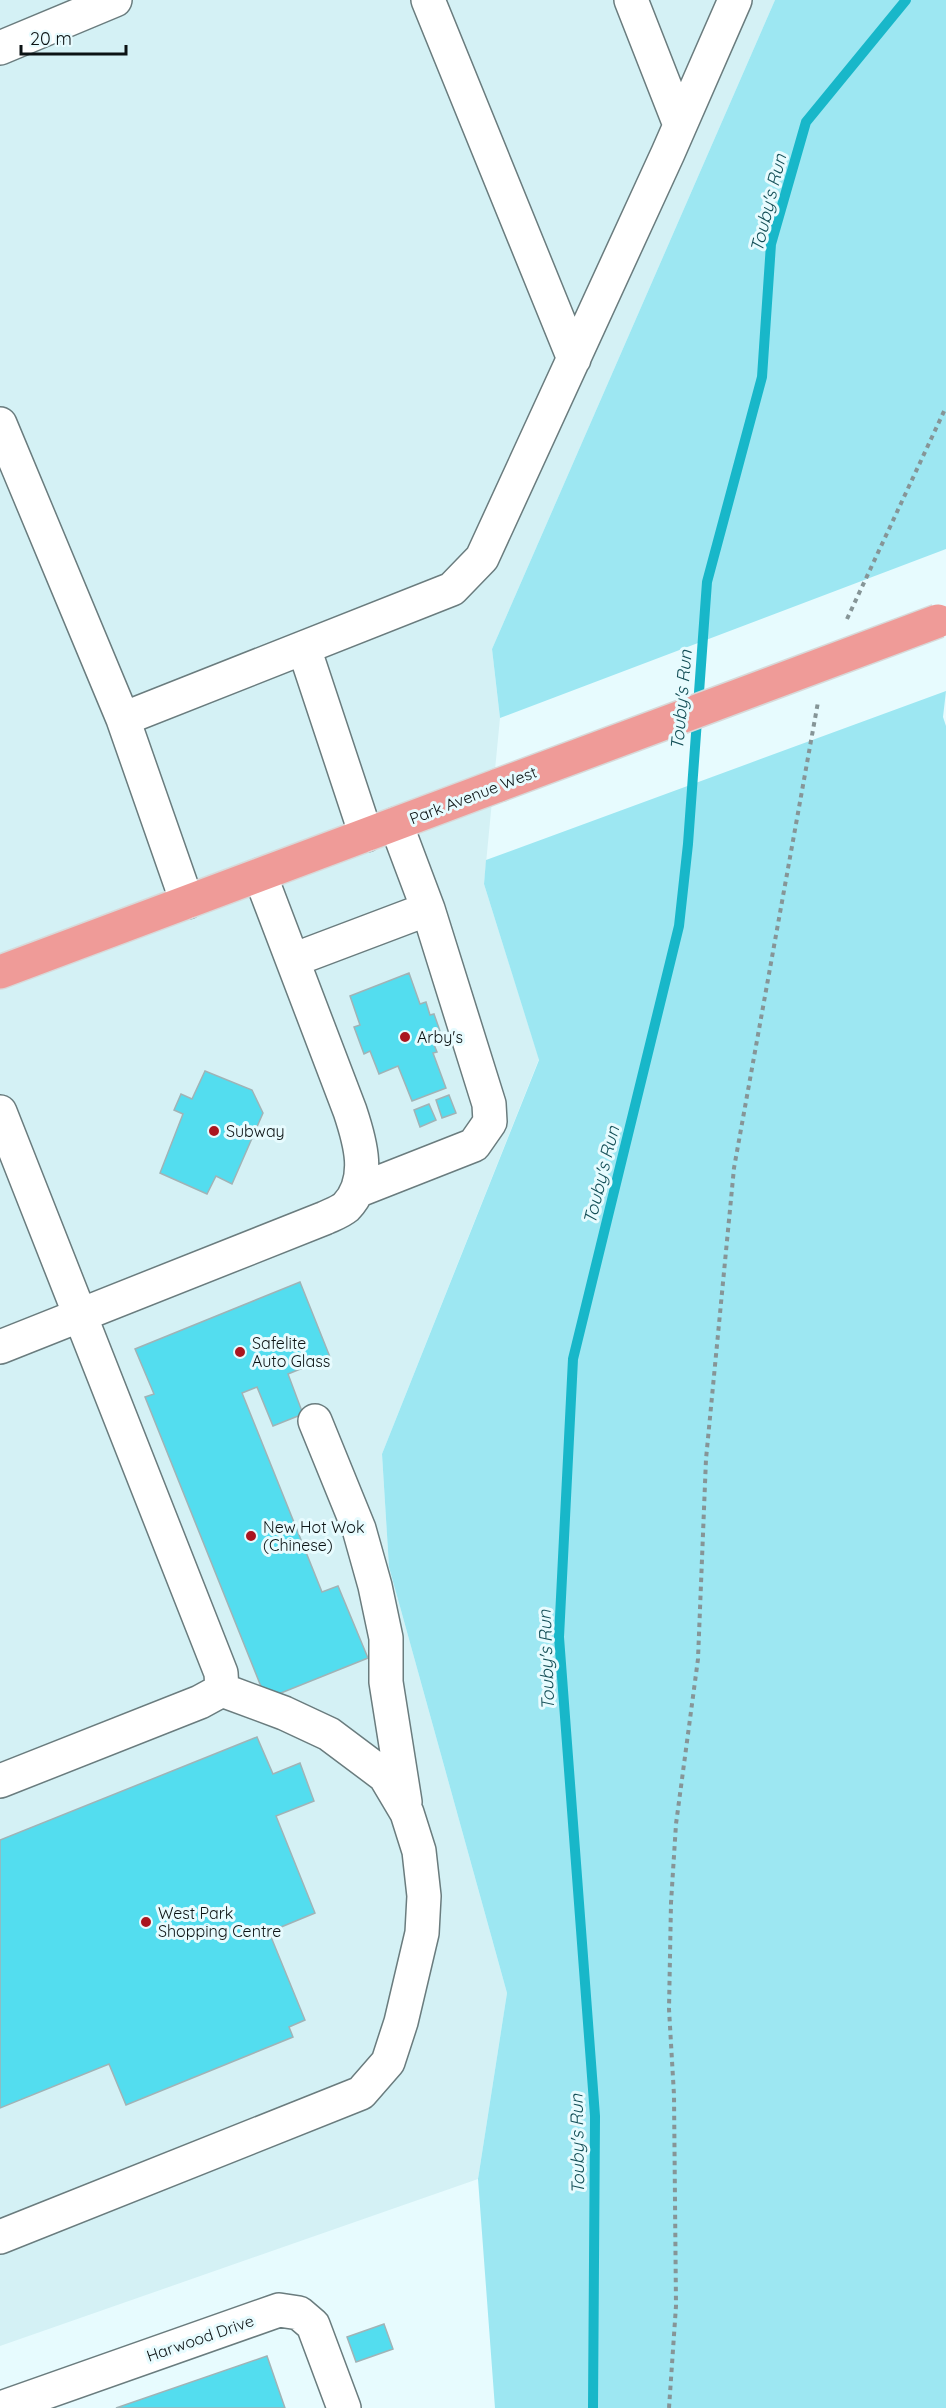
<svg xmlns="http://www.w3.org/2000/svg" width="946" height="2408" font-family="Quicksand,sans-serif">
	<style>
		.built { fill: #d4f1f5 }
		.green { fill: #9de7f2 }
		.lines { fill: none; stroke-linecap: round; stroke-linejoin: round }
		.stream { stroke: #18b7c9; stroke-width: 10 }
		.building { fill: #53ddef; stroke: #a0b3b6; stroke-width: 1.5 }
		.minor-casing { stroke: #6a7c7e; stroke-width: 36 }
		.major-casing { stroke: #d8d9d9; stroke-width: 36 }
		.path { stroke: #869597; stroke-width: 4; stroke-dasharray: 4.5 4.5; stroke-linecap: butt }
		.minor { stroke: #fff; stroke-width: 33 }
		.major { stroke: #ef9b98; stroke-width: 33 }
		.major-bridge-casing { stroke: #d8d9d9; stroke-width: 36; stroke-linecap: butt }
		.major-bridge { stroke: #ef9b98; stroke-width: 33 }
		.poi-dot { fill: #aa151f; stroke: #e7fbfe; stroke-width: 2 }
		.labels { text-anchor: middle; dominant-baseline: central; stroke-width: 6; stroke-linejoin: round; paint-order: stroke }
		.street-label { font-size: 16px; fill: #0c1314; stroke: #e7fbfe }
		.poi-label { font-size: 16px; fill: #0c1314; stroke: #e7fbfe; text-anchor: start }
		.water-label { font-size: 18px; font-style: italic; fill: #144f57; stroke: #e7fbfe }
	</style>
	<rect width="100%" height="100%" fill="#e7fbfe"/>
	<!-- built -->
	<path class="built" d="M0,0H775L492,649L500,718L484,884L539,1059L382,1454L389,1567L507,1993L478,2179L0,2346Z"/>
	<!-- green -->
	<path class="green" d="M775,0H946V549L500,718L492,649Z
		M946,691L943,717L946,726V2408H495L478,2179L507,1993L389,1567L382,1454L539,1060L484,884L486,860Z"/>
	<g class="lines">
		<!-- stream -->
		<path class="stream" d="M593,2408L595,2116L559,1637L573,1359L679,926L688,844L707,582L762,377L771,244L806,122L906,0"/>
	</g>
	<!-- building -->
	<path class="building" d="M409,973L420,1004L426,1002L430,1015L434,1014L440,1031L430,1035L437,1052L433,1053L446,1088L412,1101L398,1066L379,1074L370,1051L364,1054L354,1027L360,1025L350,996Z
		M205,1071L252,1090L263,1113L232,1184L216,1176L207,1194L160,1173L183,1114L174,1110L181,1094L192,1099Z
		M449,1095L456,1113L442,1118L436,1100Z
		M429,1104L436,1120L420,1127L414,1110Z
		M300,1282L330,1357L288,1374L303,1414L273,1426L257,1387L242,1393L322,1592L338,1586L368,1658L266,1699L145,1397L154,1394L135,1349Z
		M257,1737L273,1774L300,1763L314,1801L276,1816L315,1913L269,1932L305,2020L289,2027L293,2037L126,2105L109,2064L0,2108V1840Z
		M384,2324L393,2349L356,2362L347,2337Z
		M267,2356L285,2408H116Z"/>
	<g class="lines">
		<defs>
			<path id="minor" d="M428,0L574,359
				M631,0L680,125
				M0,48L115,0
				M0,424L123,719L187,902
				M304,648L366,835
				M123,719L452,589L482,558L668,153L735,0
				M293,960L428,909
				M0,1112L221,1673L222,1690
				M357,1191L474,1145L490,1122L489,1104L428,909L396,824
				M0,1347L325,1218C331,1215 340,1212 346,1207C372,1180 360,1141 350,1111L260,875
				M315,1421L359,1529L375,1586L386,1638V1682L405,1802
				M0,1781L200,1702L222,1690L284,1713L329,1734L385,1776L407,1813L419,1851L424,1896L422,1933L401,2022L388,2062L361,2093L0,2237
				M1,2408L279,2310L299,2313L313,2325L344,2408"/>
			<path id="major" d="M0,972L499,785"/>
		</defs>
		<!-- minor casing -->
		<use href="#minor" class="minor-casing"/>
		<!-- major casing -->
		<use href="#major" class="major-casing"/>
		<!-- path -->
		<path class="path" d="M847,619L946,407
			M669,2408L676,2306L674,2095L669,2009L671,1903L676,1824L698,1659L706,1459L734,1168L818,702"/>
		<!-- minor -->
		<use href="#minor" class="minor"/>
		<!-- major -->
		<use href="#major" class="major"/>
		<defs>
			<path id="major-bridge" d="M499,785L938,621"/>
		</defs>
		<!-- major-bridge casing -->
		<use href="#major-bridge" class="major-bridge-casing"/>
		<!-- major-bridge -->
		<use href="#major-bridge" class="major-bridge"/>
	</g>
	<!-- markers -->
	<g class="poi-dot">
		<circle cx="405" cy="1037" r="6"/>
		<circle cx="214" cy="1131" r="6"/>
		<circle cx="240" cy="1352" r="6"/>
		<circle cx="251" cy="1536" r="6"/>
		<circle cx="146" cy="1922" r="6"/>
	</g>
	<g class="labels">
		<!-- street labels -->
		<g class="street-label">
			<text transform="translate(473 795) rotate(-21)">Park Avenue West</text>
			<text transform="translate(200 2338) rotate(-19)">Harwood Drive</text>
		</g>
		<!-- poi labels -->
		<g class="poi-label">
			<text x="417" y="1037">Arby's</text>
			<text x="226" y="1131">Subway</text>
			<text x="252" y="1343">Safelite<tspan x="252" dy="18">Auto Glass</tspan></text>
			<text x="263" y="1527">New Hot Wok<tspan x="263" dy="18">(Chinese)</tspan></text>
			<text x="158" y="1913">West Park<tspan x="158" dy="18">Shopping Centre</tspan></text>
		</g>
		<!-- water labels -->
		<g class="water-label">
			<text transform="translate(768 203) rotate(-76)">Touby's Run</text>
			<text transform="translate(681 700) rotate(-85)">Touby's Run</text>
			<text transform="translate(601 1175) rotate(-76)">Touby's Run</text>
			<text transform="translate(546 1660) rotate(-92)">Touby's Run</text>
			<text transform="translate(577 2144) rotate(-91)">Touby's Run</text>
		</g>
	</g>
	<!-- scale -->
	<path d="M21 45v9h105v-9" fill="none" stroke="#0c1314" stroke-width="3"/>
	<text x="30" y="45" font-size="18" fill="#0c1314" stroke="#e7fbfe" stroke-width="4.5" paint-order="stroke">20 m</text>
</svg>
